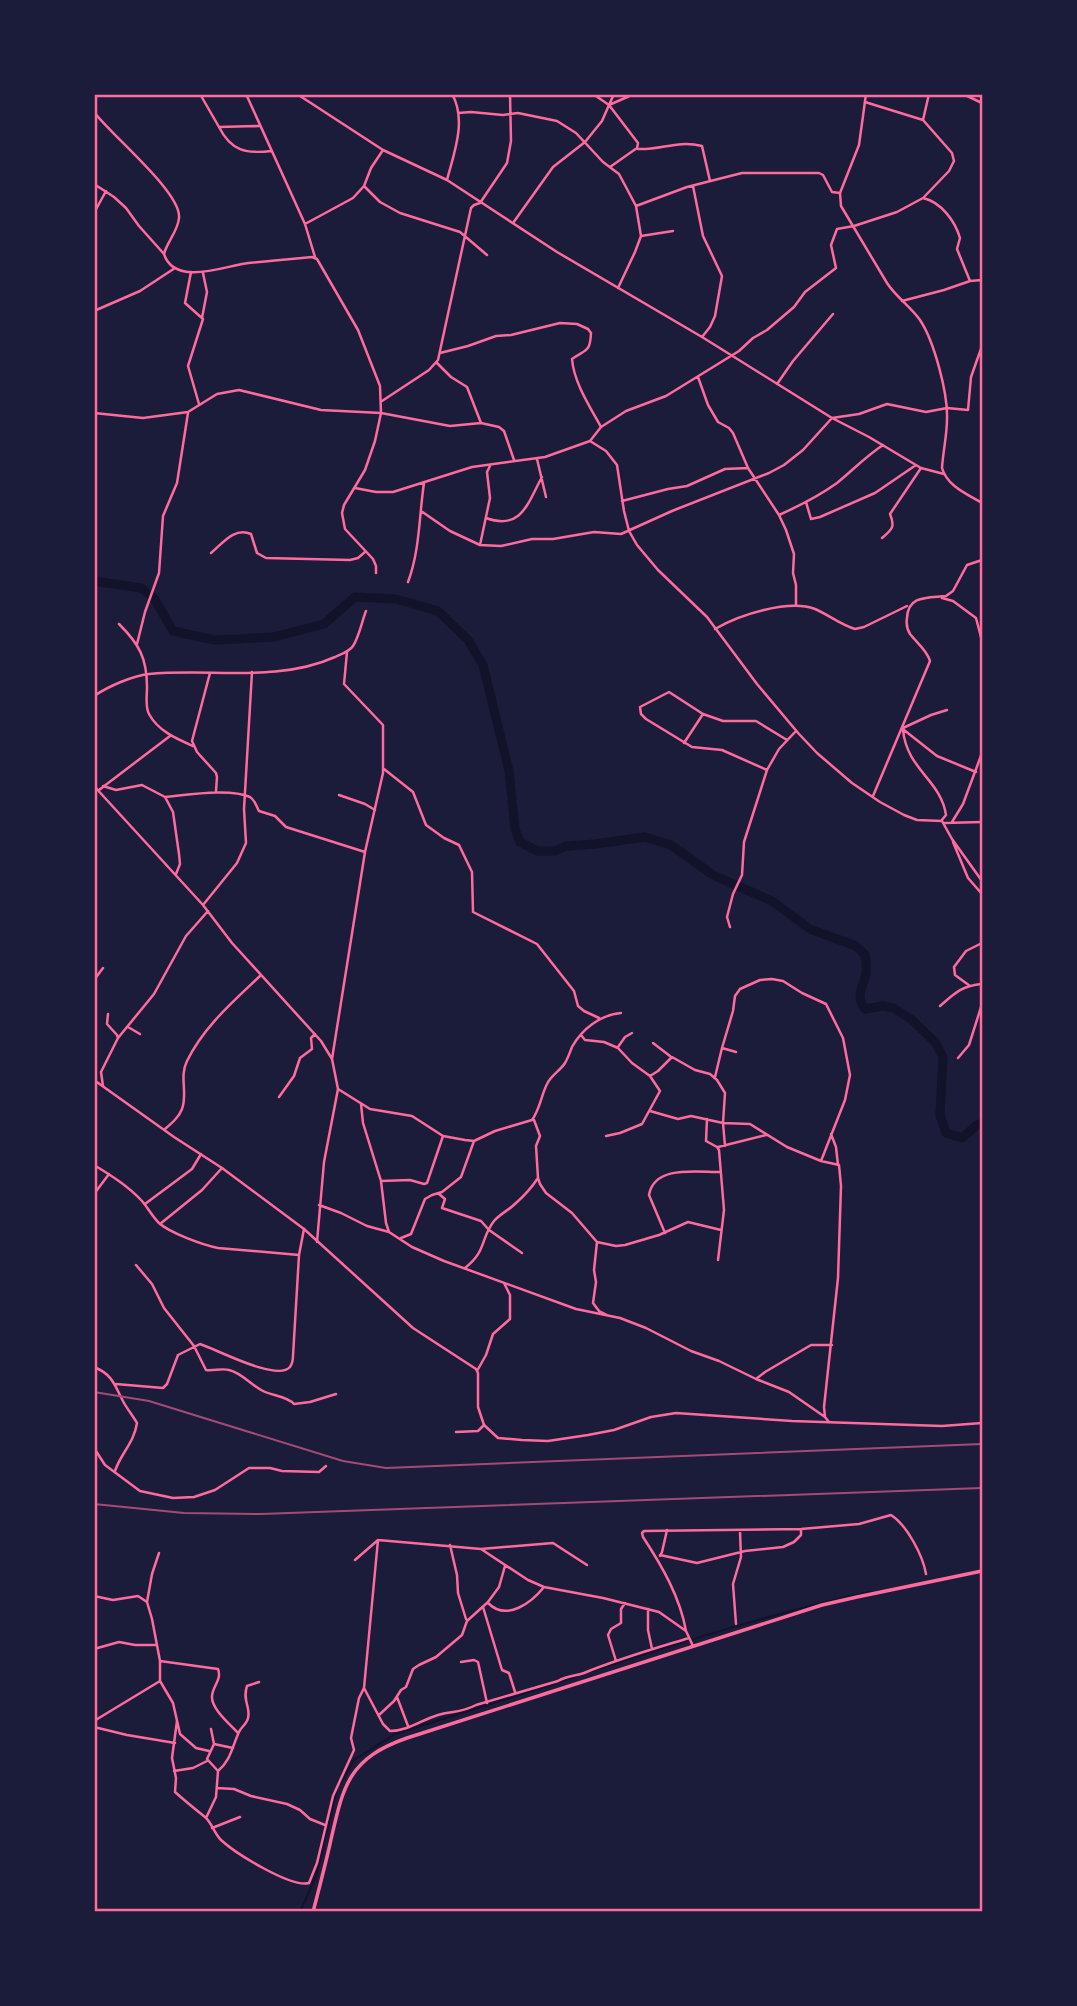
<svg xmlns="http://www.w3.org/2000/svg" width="1077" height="2006" font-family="Raleway,sans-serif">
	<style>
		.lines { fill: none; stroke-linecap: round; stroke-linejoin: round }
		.stream { stroke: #12122b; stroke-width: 2 }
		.river { stroke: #12122b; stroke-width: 9 }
		.minor { stroke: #ff6b9d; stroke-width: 2.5 }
		.tertiary { stroke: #ff6b9d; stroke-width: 2.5 }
		.primary { stroke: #ff6b9d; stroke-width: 3.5 }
		.rail { stroke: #a44b75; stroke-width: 2 }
		.neatline { fill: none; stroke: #ff6b9d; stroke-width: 2.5 }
	</style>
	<rect width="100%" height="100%" fill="#1b1b3a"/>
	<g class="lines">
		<!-- stream -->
		<path class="stream" d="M592,1671C684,1642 775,1612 870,1592
			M559,1682L577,1676
			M340,1784L354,1760L395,1734L554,1684
			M300,1912L316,1876L337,1789"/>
		<!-- river -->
		<path class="river" d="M94,581L141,588L154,598L173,631L214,640L274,637L324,624L355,597L396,599L438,611L468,640L483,665L509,771L515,829L520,842L537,851H555L566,846L595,844L645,837L671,845L713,875L772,901L810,929L856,946L865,955C866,961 867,968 866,974C863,988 855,995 865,1009L883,1006L893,1008L911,1019L935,1042L943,1057L940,1115L946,1133L962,1138L977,1125L982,1123"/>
		<!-- minor -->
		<path class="minor" d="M200,94L219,127L259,126
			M246,94L305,224L315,257
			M297,94L383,150L447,180L557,252L702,337L832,418L869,437L921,468L944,474
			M593,94L609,105L638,143L637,148L610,167
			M963,94L982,103
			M865,102L923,120L952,153L954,161L949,171L924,197
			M609,105L614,94
			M458,113L471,112L503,115L518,113L557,121L576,133L603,162L619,174L636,206L641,236L635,252L618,288
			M923,120L929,94
			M219,127C231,151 246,154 271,151
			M638,149C662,150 677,140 702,146L710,181
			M447,180C454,153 467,120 452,94
			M94,184L114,197L126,208L139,226L164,254
			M364,186L380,202L400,213L460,232L487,255
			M693,186L703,236L722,276L715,316L710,327L702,337
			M636,206L687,187L742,173H819L823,175L832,192L840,193
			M94,213L106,191
			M513,223L553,167L585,142L602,121L609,105L634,94
			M305,224L353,198L364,186L371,168L383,150
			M641,236L673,231
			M191,272L185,303L203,319L188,366L199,404
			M902,301L944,290L970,281L982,280
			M94,311L140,291L175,268
			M202,318L207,292L203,273
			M440,353L468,346L496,336L511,335L560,323L577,324L588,329L591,333C590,353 586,349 572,359C574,383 590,407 601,427
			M437,363L451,377L467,387L481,423L499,427L504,431L514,460
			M698,377L708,405L718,422L729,428L733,433L748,468L779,515L786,530L794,554L793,573L796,585V606
			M777,384L793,361L833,314
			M382,401L429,370L438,360L471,208L474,205L480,203L507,163L511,141L510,94
			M94,413L143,418L188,412L217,394L239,390L321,410L381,413L450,426L481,423
			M590,441L606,451L617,465L624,511L629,531L637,545L658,570L707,617L757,684L799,734L817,753L852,783L880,802L904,815L917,820L942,821L952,839L982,881
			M537,459L546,497
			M355,488L376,492H393L472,467L545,457L590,441L601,427L626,411L666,396L739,351L753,338L767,330L794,307L805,292L836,268L831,245L837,229L854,226L897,212L923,198C941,202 955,221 960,238L957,249L970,281
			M622,501L668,489L687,486L725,469L748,468
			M806,502L811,519L820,517L875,493L916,465
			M421,511L450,531L480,545L501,546L532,539H553L594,532L621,534L672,511L769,473L784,465L803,450L832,418L859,414L887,404L926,412L947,408L968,410L971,377L982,346
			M779,515C799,506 819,496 837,483C853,470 865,457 883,445
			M486,518C522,531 528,502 542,477
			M882,538C893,529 895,526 890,514L921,468
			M480,545L490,498L487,472L490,466
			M211,553C223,543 234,527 251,534L257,553L266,558L350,560L358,558L365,552
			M408,582C420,550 419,516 424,483
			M942,598L953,601L976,618L982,641
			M119,624C139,644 147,658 147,687C147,696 145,707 149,714C158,731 177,739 193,746
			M715,629C739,615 788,599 815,609C829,615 841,625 855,629L864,627L907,606
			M137,644L145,612L159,573L163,516L177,483L188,413
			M210,673L192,741L197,752L216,773L217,777L216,791
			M903,728L931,715L947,710
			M903,730C907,770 941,780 946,815L941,821
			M904,730L937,756L976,772
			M684,743L703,714
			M384,769L413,792L426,825L444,838L459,845L472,872L473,912L537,944L574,991L578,1006L584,1011L599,1018
			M767,770L722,750L692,747L646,719L641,714L640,707L669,692L703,714L723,721H756L787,740
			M94,786L203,905L232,943L321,1041L332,1059L338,1089L324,1162L317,1242
			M103,786L116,790L142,785L165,797L173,812L179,854L180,864L176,874
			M99,790L170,736
			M339,795L365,804L375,810
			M873,796L930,661C927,650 917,643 910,634C907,629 906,624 907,618C908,595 928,598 946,596L953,591L967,565L982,560
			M165,797C188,795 229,788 250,797C255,800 256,806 259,811L275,816L286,827L365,852
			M952,822L963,804L982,753
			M944,823L982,822
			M953,842L968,878L982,894
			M203,905L237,863L246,843L244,809L252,672
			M730,927L727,917L733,894L742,875L744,842L767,770L779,749L796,731
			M94,980L103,968
			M970,986L955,975L954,967L966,951L982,943
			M940,1006C955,993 961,986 982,984
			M128,1027L140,1034
			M581,1035L585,1040L604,1042L618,1048L632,1063L650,1076L660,1091L642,1124L620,1133L606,1136
			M118,1038L154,994L186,936L208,911
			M653,1043L670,1056
			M618,1047L625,1037L632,1033
			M722,1048L736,1052
			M958,1058L969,1045L982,1004
			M332,1059L365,852L383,773V725L344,684L347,652
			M650,1076L658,1071L672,1057L695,1070L710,1074L717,1080L725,1093L723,1123L725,1146
			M715,1077L722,1048L733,1011L735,996L740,989L760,980L772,979L783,981L802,993L826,1004L843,1038L850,1075L845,1100L821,1161
			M103,1086L101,1072L118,1038L117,1035L107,1024L108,1014
			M338,1089L370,1109L412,1116L443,1136L465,1140L474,1141L495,1131L532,1120C540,1109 541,1096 547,1084C551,1075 560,1071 565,1063C568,1058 570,1052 572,1047C582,1029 600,1015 621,1013
			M279,1097L294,1076L300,1058L312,1049L311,1038L315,1034
			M361,1104L363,1123L381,1181L386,1223L389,1232
			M650,1111L678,1119L691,1116L723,1123L750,1124L787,1147L821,1161L839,1165L841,1186L838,1278L824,1407L825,1417L829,1422
			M707,1119L706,1141L717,1147L719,1150L724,1210L718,1260
			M534,1120L540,1136L536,1146L538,1178L540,1184L546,1193L572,1213L597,1242L616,1246L625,1245L659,1235L688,1222L721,1230
			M165,1129C172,1123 179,1117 182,1109C188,1093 179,1077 187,1061C204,1026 234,1001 261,975
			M831,1134L836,1147L838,1165
			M718,1147L766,1135
			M94,1165C112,1176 128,1186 142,1201C148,1208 152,1216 159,1223C170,1233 203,1245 218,1248L299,1255
			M381,1181L410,1180L424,1184L427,1183L443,1136
			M94,1194L109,1174
			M439,1194L445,1199L442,1208L481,1221L489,1230L522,1253
			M145,1204L192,1169L201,1154
			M319,1205L341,1213L367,1226L389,1232L412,1247L444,1261L576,1309L620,1318L646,1328L691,1351L719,1361L756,1379L789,1392L825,1417
			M160,1224L202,1190L222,1168
			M665,1233L649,1195C654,1165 697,1172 719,1172
			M401,1238L411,1234L425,1199L432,1195L442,1192L461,1177L474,1141
			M597,1242L594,1270L596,1282L593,1303L599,1311L607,1315
			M136,1265L152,1284L164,1308L194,1346L206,1370C214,1371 222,1368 229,1370C242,1373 251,1385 263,1391C273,1396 287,1396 294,1404L310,1402L336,1394
			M465,1268C487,1251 480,1239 494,1221C500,1214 509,1210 516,1203C524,1196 532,1187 538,1178
			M94,1367C114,1375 115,1387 124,1403C128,1410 133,1416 137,1423C134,1443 121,1453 115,1471
			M477,1371L486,1355L493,1334L510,1319V1295L504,1283
			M756,1379L765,1372L811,1345H832
			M116,1384L163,1388L167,1384L178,1355L200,1344C216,1349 277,1382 290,1367C292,1364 293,1360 293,1356L299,1255L304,1229
			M456,1432L478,1431L484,1425
			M94,1448L105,1465L140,1491L173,1498L194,1497L215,1490L249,1468H270L282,1471L319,1472L326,1466
			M450,1545L457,1575L458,1593L466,1619
			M481,1549L528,1580L544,1587L603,1598L659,1612L686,1631L693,1646
			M660,1555L697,1563L745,1551L783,1547L794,1542L801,1535V1529
			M660,1556L662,1552L667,1530
			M355,1560L378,1540L481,1549L553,1543L587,1565
			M94,1596L113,1600L138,1596L147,1602L152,1574L159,1553
			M147,1602L152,1619L160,1661V1681L173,1703L180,1734L196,1748L209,1751
			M488,1603C507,1622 532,1602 544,1587
			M483,1607L502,1670L509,1673L515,1692
			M648,1609V1630L652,1649
			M736,1624L733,1584L741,1557L740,1532
			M686,1631C680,1597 662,1566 643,1537L642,1533L644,1531L801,1529L859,1524L891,1515C907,1525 923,1556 926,1574
			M94,1649L119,1642L135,1645H156
			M160,1661L218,1669C222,1680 213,1685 212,1696C211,1709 230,1724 238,1733
			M616,1661L608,1635L611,1629L621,1623V1609L625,1603
			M461,1662L474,1660L478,1662L487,1703
			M364,1688L383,1724L390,1731C408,1731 421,1720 438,1715C453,1710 459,1714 476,1705L558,1681C566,1676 575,1676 584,1673C618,1659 653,1649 689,1638
			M397,1697L408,1726
			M379,1715L394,1701L401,1690L406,1687L413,1669L419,1665L436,1657L462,1635L467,1621L488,1602L499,1587L505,1566
			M94,1721L160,1681
			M177,1721L172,1758L176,1778L175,1792C185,1801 195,1809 205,1817C212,1823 214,1833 221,1840C235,1853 291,1888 309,1883L317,1863L333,1796L354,1750L351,1738L359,1698L364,1688L378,1540
			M94,1727L127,1735L175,1743
			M211,1729L214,1744L233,1748
			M174,1771L193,1768L207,1761
			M218,1771C231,1760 232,1747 239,1732C241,1727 247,1724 248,1718C251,1707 242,1701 247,1686L259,1682
			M217,1788L234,1789L251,1796L287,1804L300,1810L310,1819L325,1825
			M206,1818L216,1797L218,1771L207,1759L214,1744
			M212,1828L240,1817"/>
		<!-- tertiary -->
		<path class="tertiary" d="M866,94L859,145L840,193L841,206L887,283C896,297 910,306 920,320C934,341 948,393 947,419C947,435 943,452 942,468C947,486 967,494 982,503
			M94,112C111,135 182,193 179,218C178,231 167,242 164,254C174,285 220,268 242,264C265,261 289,259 312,257L317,259L358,330L380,386L381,413L375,441L365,470L344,505L342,513L345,529L373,559L376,566V573
			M94,696C109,686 132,676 149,674C211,668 277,683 335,657C341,654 349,652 353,646C359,637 362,621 366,611
			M94,1080L174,1137L222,1168L304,1229L413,1328L476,1369L478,1373V1407L484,1425L498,1438L522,1440L548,1441L588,1435L614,1430L651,1417L676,1413L792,1421L942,1426L982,1423"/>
		<!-- primary -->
		<path class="primary" d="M313,1912C319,1889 325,1866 330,1844C343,1787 347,1759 407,1738L822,1605L857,1597L982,1571"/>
		<!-- rail -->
		<path class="rail" d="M94,1392L149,1401L343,1461L386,1468L982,1444
			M94,1504L184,1513L261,1514L982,1488"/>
	</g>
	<!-- border -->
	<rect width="1077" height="2006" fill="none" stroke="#1b1b3a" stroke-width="192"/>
	<rect x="96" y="96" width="885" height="1814" class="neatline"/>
</svg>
